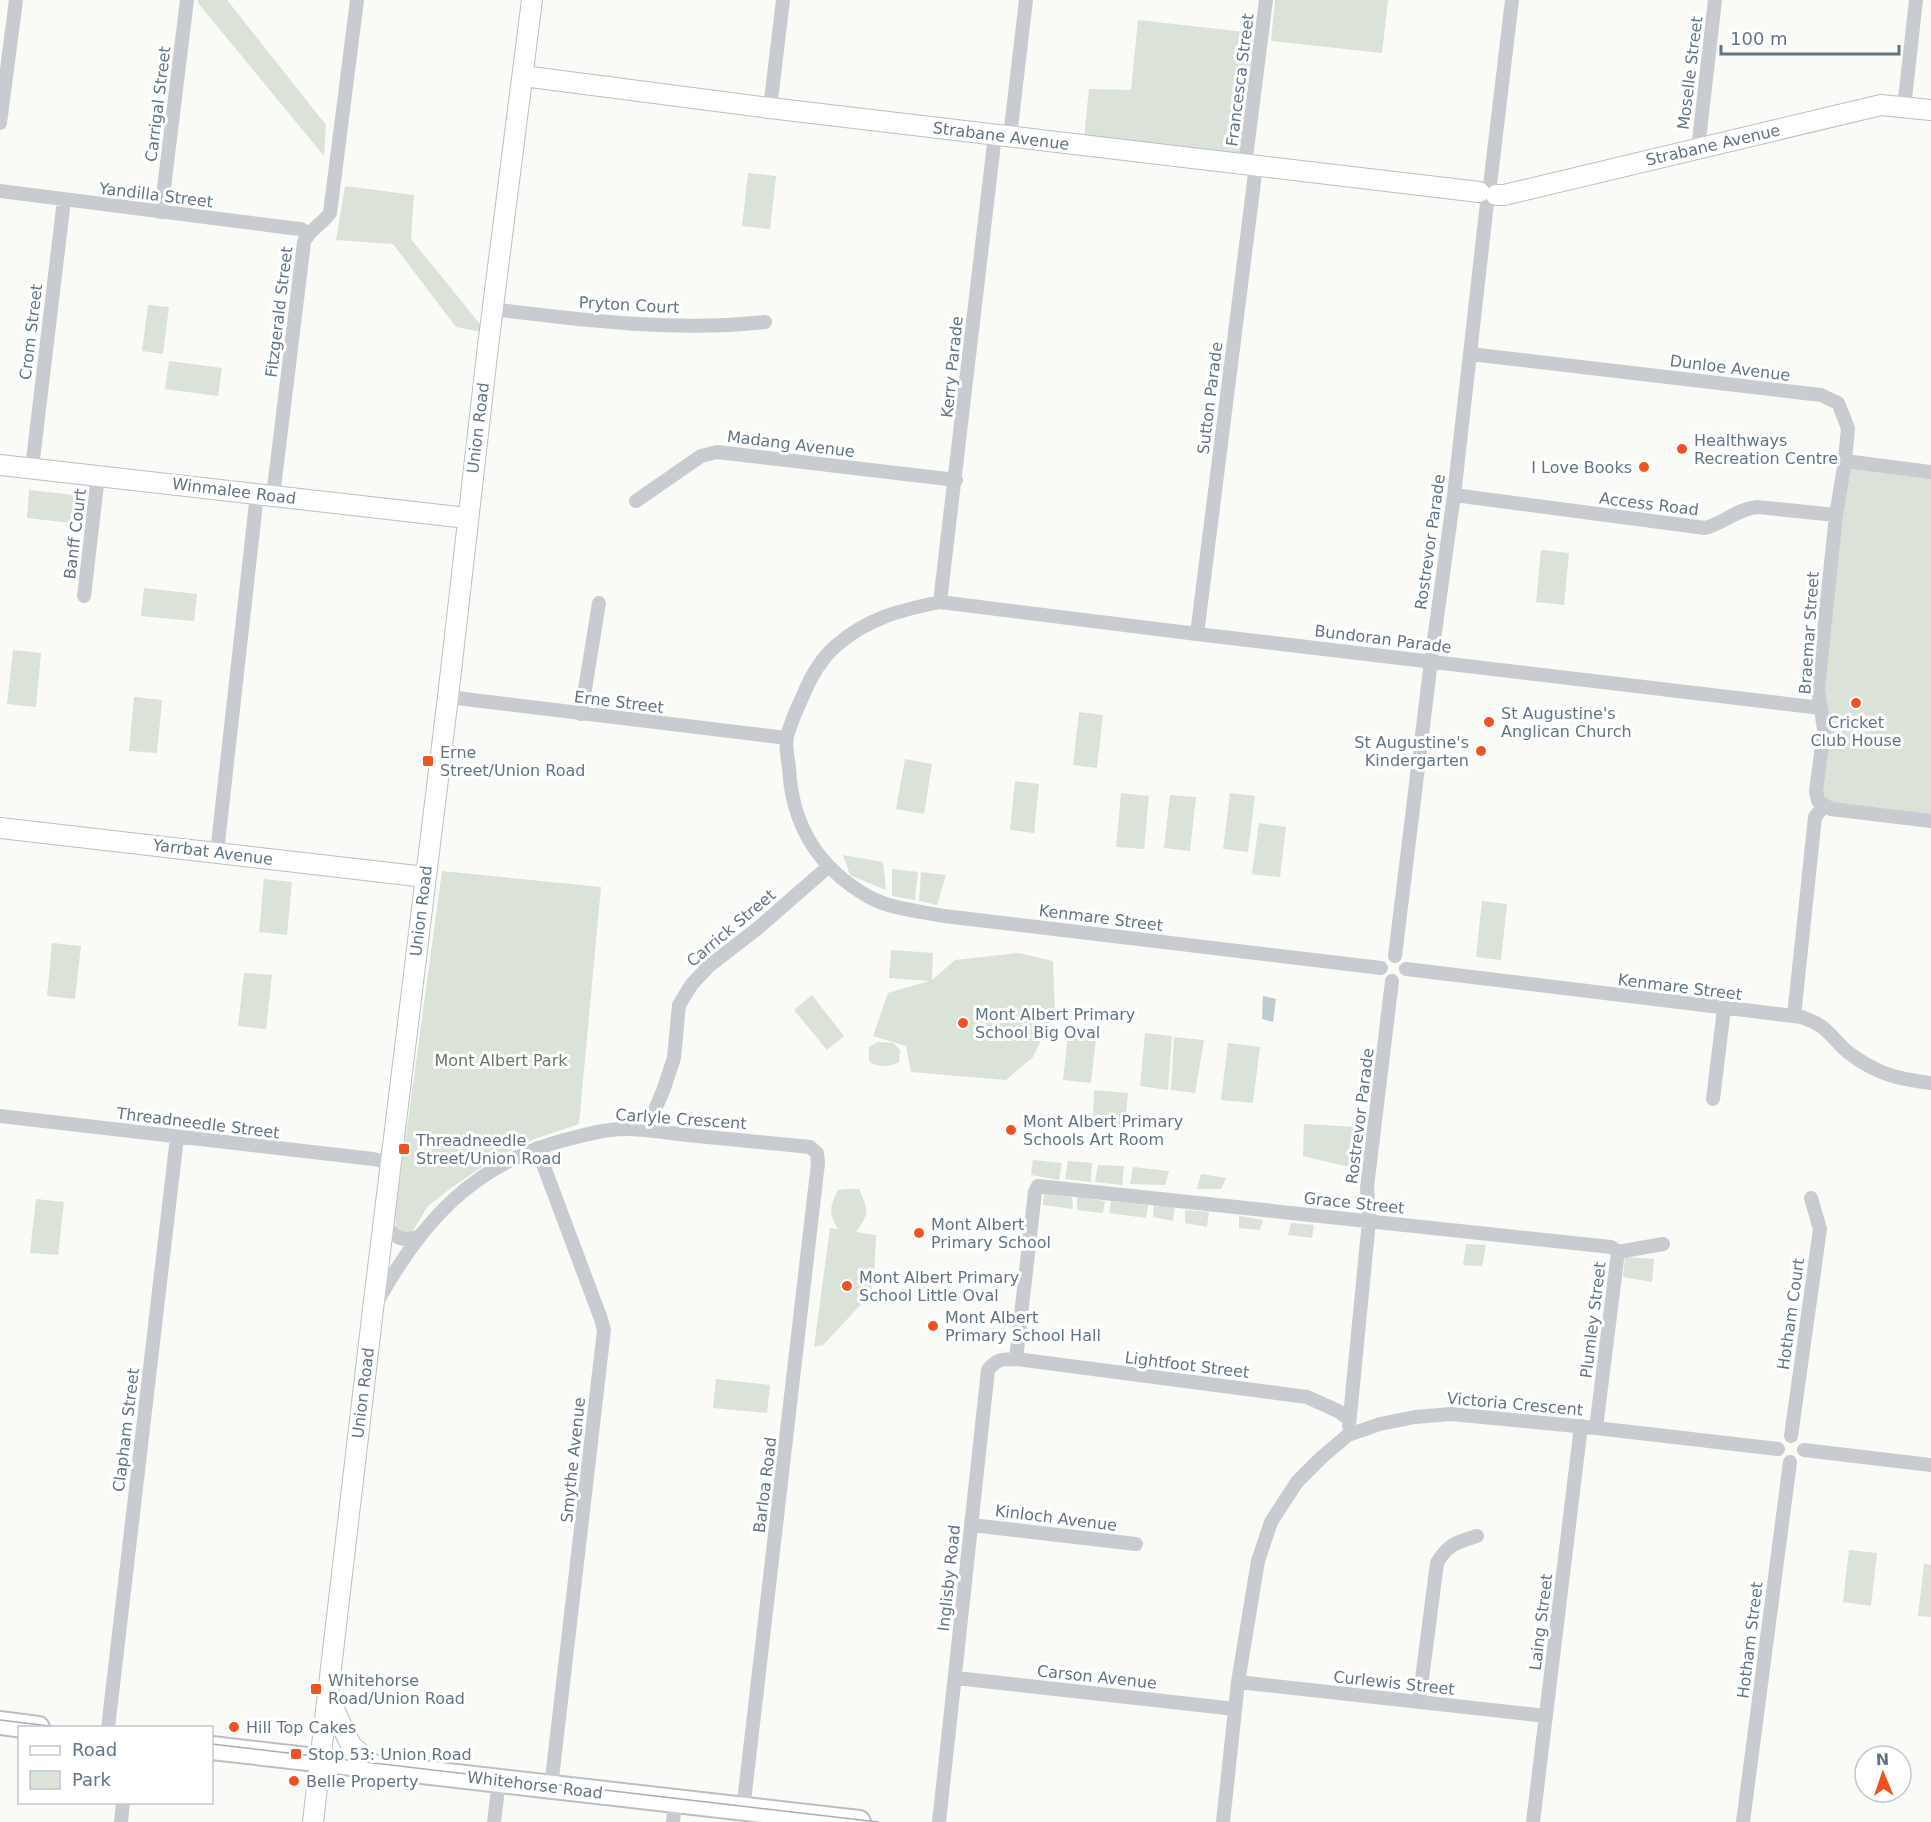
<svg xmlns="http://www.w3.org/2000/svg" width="1931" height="1822" font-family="'DejaVu Sans',sans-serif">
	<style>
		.green { fill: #dbe2d8 }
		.water { fill: #becbcf }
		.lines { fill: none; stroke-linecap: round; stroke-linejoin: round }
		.secondary-casing { stroke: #b9bfc4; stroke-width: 22 }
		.primary-casing { stroke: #babfc3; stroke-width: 26 }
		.street { stroke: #c8ccd0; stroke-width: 14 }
		.secondary { stroke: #fff; stroke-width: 20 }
		.primary { stroke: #fff; stroke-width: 22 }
		.tram { stroke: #a7aeb5; stroke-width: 1.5 }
		.poi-dot { fill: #f05321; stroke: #fff; stroke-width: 2 }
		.labels { text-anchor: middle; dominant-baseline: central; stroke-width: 6; stroke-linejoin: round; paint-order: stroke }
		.street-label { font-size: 16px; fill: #627585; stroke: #fff }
		.poi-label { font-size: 16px; fill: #627585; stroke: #fff; text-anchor: start }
		.park-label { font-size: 16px; fill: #667b62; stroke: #fff }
	</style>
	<rect width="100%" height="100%" fill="#fafaf7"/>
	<!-- green -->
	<path class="green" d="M198,0H227L326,125L324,156L198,3Z
		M1275,0H1388L1382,53L1271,41Z
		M1138,20L1254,33L1239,156L1084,138L1089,89L1131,90Z
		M748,173L776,176L770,229L742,226Z
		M345,186L414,195L411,239L480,324L481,332L456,327L393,244L336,240Z
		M148,305L169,307L163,354L142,351Z
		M169,361L222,368L218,396L165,389Z
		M1845,461L1931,475V820L1824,806L1816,791L1821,708Z
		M29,490L83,496L80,524L27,518Z
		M1541,550L1569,553L1564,605L1536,602Z
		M144,588L197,594L194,621L141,616Z
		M13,650L41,653L36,707L7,704Z
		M134,697L162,700L157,753L129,751Z
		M1079,712L1103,715L1097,768L1073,765Z
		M905,759L932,764L924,814L896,809Z
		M1015,781L1039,784L1034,833L1010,830Z
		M1121,793L1149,796L1144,849L1116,847Z
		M1230,793L1255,796L1248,852L1223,849Z
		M1170,795L1196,797L1190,851L1164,848Z
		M1259,823L1286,827L1280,877L1252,874Z
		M843,855L883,862L886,890L850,875Z
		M892,869L918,872L915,900L892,896Z
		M442,871L601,887L579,1124L537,1138L495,1158L451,1188L428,1206L412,1232L397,1233L395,1216Z
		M921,872L946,875L937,905L919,901Z
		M264,879L292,882L287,935L259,932Z
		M1482,901L1507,904L1501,960L1476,957Z
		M52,943L81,946L75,999L47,996Z
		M891,950L933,953L932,980L955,960L1019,953L1053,961L1055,1011L1033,1057L1006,1080L911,1072L906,1046L873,1036L888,993L929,981L889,978Z
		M244,973L272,975L266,1029L238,1026Z
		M812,995L844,1036L827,1050L794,1010Z
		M1069,1026L1097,1029L1091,1083L1063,1080Z
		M1145,1033L1172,1036L1168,1090L1140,1086Z
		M1174,1037L1204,1040L1195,1093L1171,1090Z
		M878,1042L893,1043L900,1050L899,1062C890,1067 877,1068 869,1061V1047Z
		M1228,1043L1260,1047L1253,1103L1221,1100Z
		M1094,1090L1128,1093L1125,1125L1093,1121Z
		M1304,1124L1357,1127L1349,1167L1303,1156Z
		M1033,1160L1062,1163L1059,1180L1031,1175Z
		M1068,1161L1092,1163L1091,1182L1065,1179Z
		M1098,1165L1124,1166L1122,1185L1095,1182Z
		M1133,1167L1169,1171L1165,1185L1130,1184Z
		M1201,1174L1226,1178L1221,1189H1197Z
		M847,1189H859C869,1210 869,1214 856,1232L876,1235L874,1277L870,1295L823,1345L814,1347L830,1228L838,1229C828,1213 830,1206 838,1190Z
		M1044,1191L1072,1197L1073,1209L1043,1205Z
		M1077,1197L1105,1201L1103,1213L1077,1210Z
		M36,1199L64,1202L58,1255L30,1253Z
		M1111,1201L1148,1205L1146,1218L1109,1213Z
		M1154,1204L1175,1206L1173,1221L1153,1217Z
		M1185,1210L1209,1212L1207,1227L1185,1223Z
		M1239,1216L1263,1220L1260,1230L1239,1228Z
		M1291,1223L1314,1225L1312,1238L1288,1235Z
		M1466,1244L1486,1245L1482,1266L1463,1265Z
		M1625,1257L1654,1259L1652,1282L1623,1277Z
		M716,1379L770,1385L767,1413L713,1408Z
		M1849,1550L1877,1553L1871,1606L1843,1602Z
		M1924,1564L1931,1565V1617L1918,1616Z"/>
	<!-- water -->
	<path class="water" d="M1263,996L1276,999L1273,1022L1262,1019Z"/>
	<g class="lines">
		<defs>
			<path id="secondary" d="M523,76L770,108L1479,192
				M1496,195H1504L1881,105L1931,110
				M0,465L467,518
				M0,828L425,877
				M328,1697L351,1745L375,1767
				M313,1822L373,1309L448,697L488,346L532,0"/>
			<path id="primary" d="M0,1723L38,1728
				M212,1748L859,1822"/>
		</defs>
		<!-- secondary casing -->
		<use href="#secondary" class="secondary-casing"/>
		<!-- primary casing -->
		<use href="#primary" class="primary-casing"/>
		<!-- street -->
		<path class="street" d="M770,108L783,0
			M1904,108L1916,0
			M0,123L16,0
			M1010,136L1026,0
			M1698,149L1715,0
			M1245,165L1266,0
			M1490,185L1512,0
			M0,191L291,228L301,229L307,234
			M161,212L187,0
			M492,309C582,320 674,332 765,322
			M1470,354L1821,395L1838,403L1848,428L1845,461L1931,472
			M1845,461L1836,515L1818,689L1824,730L1816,791L1818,801L1831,809L1931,821
			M32,468L64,200
			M1454,495L1705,528C1724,523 1737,509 1757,507L1836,515
			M273,496L304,242C309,230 322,224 330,213L357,0
			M636,501L701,456L717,452L956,480
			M84,596L98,476
			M940,602L995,135
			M1197,634L1256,166
			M448,697L787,738
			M581,714L599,603
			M217,852L257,494
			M1395,956L1431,661L1454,495L1487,203
			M1381,968L944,916C920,911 891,909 869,897C818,868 792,826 789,768C788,758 785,746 787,736C791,723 796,710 802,698C810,678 820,659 837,645C868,618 901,610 940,602L1197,634L1821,708
			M1406,969L1802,1017C1807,1020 1814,1021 1819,1025C1831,1032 1838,1045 1849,1053C1877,1074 1897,1079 1931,1083
			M1794,1016L1815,817L1824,806
			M1713,1099L1724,1009
			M0,1116L373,1159L391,1163
			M646,1130L663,1091L674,1058L679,1005L692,984L709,966L758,928L828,867
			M537,1148L601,1319L604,1330L551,1787
			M384,1221C393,1238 402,1243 420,1236
			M377,1302C421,1223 471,1166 561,1141C577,1137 593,1132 610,1130C635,1127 662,1132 687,1135C728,1139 769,1143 810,1147L817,1153L818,1163L743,1810
			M1016,1359L1035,1192L1038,1186L1611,1247L1618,1252L1663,1244
			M1349,1426L1369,1221L1367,1187L1392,981
			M1596,1428L1618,1252
			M1791,1436L1820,1229L1811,1198
			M1804,1450L1931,1465
			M972,1525L1136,1544
			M956,1678L1235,1709
			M1238,1682L1546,1716
			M1419,1702L1437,1563C1448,1544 1457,1542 1477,1536
			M108,1728L177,1137
			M121,1822L123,1802
			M494,1822L499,1781
			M673,1822L675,1802
			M939,1822L988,1370C996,1359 1003,1359 1016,1359L1307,1397L1338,1411L1349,1419
			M1223,1822L1238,1682L1258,1561L1271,1522L1297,1482L1322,1457L1348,1435L1380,1424L1415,1417L1451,1414L1596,1428L1778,1449
			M1533,1822L1581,1426
			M1743,1822L1790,1462"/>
		<!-- secondary -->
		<use href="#secondary" class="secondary"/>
		<!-- primary -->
		<use href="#primary" class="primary"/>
		<!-- tram -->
		<path class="tram" d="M0,1720L66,1728
			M212,1744L878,1822"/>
	</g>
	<!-- markers -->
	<g class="poi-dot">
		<circle cx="1682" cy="449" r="6"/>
		<circle cx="1644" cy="467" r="6"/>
		<circle cx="1856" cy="703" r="6"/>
		<circle cx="1489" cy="722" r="6"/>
		<circle cx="1481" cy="751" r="6"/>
		<rect x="422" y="755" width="12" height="12" rx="3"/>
		<circle cx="963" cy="1023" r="6"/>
		<circle cx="1011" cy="1130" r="6"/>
		<rect x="398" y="1143" width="12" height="12" rx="3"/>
		<circle cx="919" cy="1233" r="6"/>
		<circle cx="847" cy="1286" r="6"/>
		<circle cx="933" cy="1326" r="6"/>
		<rect x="310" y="1683" width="12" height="12" rx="3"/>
		<circle cx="234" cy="1727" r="6"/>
		<rect x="290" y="1748" width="12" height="12" rx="3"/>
		<circle cx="294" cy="1781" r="6"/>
	</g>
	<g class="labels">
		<!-- street labels -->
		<g class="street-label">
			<text transform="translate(1690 73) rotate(-83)">Moselle Street</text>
			<text transform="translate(1240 80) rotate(-83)">Francesca Street</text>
			<text transform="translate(158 104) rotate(-83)">Carrigal Street</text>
			<text transform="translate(1001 136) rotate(7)">Strabane Avenue</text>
			<text transform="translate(1713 145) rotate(-13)">Strabane Avenue</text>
			<text transform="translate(156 195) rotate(7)">Yandilla Street</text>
			<text transform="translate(629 305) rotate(3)">Pryton Court</text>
			<text transform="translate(279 312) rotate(-83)">Fitzgerald Street</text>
			<text transform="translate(31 332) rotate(-83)">Crom Street</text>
			<text transform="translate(952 367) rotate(-84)">Kerry Parade</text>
			<text transform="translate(1730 368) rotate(7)">Dunloe Avenue</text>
			<text transform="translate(1210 398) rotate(-83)">Sutton Parade</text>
			<text transform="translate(478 428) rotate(-83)">Union Road</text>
			<text transform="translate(791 444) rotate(7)">Madang Avenue</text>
			<text transform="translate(234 491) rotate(7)">Winmalee Road</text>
			<text transform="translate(1649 504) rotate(7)">Access Road</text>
			<text transform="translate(75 534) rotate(-83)">Banff Court</text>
			<text transform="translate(1430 542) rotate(-82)">Rostrevor Parade</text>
			<text transform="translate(1809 633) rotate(-86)">Braemar Street</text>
			<text transform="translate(1383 639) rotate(7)">Bundoran Parade</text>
			<text transform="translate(619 702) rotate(7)">Erne Street</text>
			<text transform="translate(213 852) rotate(7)">Yarrbat Avenue</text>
			<text transform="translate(421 911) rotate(-83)">Union Road</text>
			<text transform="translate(1101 918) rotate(7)">Kenmare Street</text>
			<text transform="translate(731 928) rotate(-40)">Carrick Street</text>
			<text transform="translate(1680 987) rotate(7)">Kenmare Street</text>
			<text transform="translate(1360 1116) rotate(-83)">Rostrevor Parade</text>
			<text transform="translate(681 1119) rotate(4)">Carlyle Crescent</text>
			<text transform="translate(198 1123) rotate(7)">Threadneedle Street</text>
			<text transform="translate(1354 1203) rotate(6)">Grace Street</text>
			<text transform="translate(1791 1314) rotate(-82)">Hotham Court</text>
			<text transform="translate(1593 1320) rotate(-83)">Plumley Street</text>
			<text transform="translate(1187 1365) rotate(7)">Lightfoot Street</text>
			<text transform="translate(363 1393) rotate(-83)">Union Road</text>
			<text transform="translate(1515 1404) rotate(5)">Victoria Crescent</text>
			<text transform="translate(126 1430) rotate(-83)">Clapham Street</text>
			<text transform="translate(573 1460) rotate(-84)">Smythe Avenue</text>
			<text transform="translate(765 1485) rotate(-83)">Barloa Road</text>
			<text transform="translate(1056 1518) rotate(7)">Kinloch Avenue</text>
			<text transform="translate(949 1578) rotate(-84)">Inglisby Road</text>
			<text transform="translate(1541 1622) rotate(-83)">Laing Street</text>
			<text transform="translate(1750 1640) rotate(-83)">Hotham Street</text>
			<text transform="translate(1097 1677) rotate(6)">Carson Avenue</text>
			<text transform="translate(1394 1683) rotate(6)">Curlewis Street</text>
			<text transform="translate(535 1785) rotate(7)">Whitehorse Road</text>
		</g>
		<!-- poi labels -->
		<g class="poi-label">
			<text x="1694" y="440">Healthways<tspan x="1694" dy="18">Recreation Centre</tspan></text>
			<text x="1632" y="467" text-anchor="end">I Love Books</text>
			<text x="1501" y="713">St Augustine's<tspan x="1501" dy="18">Anglican Church</tspan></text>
			<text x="1856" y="722" text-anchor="middle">Cricket<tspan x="1856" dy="18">Club House</tspan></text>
			<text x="1469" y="742" text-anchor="end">St Augustine's<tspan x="1469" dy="18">Kindergarten</tspan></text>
			<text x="440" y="752">Erne<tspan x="440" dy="18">Street/Union Road</tspan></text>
			<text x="975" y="1014">Mont Albert Primary<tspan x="975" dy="18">School Big Oval</tspan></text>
			<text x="1023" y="1121">Mont Albert Primary<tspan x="1023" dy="18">Schools Art Room</tspan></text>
			<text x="416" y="1140">Threadneedle<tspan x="416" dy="18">Street/Union Road</tspan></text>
			<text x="931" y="1224">Mont Albert<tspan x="931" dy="18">Primary School</tspan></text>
			<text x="859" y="1277">Mont Albert Primary<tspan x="859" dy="18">School Little Oval</tspan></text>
			<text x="945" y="1317">Mont Albert<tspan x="945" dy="18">Primary School Hall</tspan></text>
			<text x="328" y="1680">Whitehorse<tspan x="328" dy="18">Road/Union Road</tspan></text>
			<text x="246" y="1727">Hill Top Cakes</text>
			<text x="308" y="1754">Stop 53: Union Road</text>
			<text x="306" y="1781">Belle Property</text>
		</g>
		<!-- park labels -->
		<g class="park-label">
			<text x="501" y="1060">Mont Albert Park</text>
		</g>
	</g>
	<!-- legend -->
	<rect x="18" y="1726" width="195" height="78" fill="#ffffff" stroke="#c0c8ce" stroke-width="1.5"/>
	<rect x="30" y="1746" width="30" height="9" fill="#ffffff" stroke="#c0c8ce" stroke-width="1.5"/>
	<text x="72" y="1756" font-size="18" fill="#627585">Road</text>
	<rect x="30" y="1771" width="30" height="18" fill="#dbe2d8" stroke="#c0c8ce" stroke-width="1.5"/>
	<text x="72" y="1786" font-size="18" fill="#627585">Park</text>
	<!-- north arrow -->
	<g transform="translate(1883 1774) rotate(358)"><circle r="28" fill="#ffffff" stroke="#c0c8ce" stroke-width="1.5"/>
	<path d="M0-4.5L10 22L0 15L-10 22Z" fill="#f05321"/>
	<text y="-9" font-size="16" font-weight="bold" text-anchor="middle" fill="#627585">N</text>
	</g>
	<!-- scale -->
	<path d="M1721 45v9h178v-9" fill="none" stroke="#627585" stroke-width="3"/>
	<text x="1730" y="45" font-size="18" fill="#627585" stroke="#ffffff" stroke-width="4.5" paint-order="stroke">100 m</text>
</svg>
